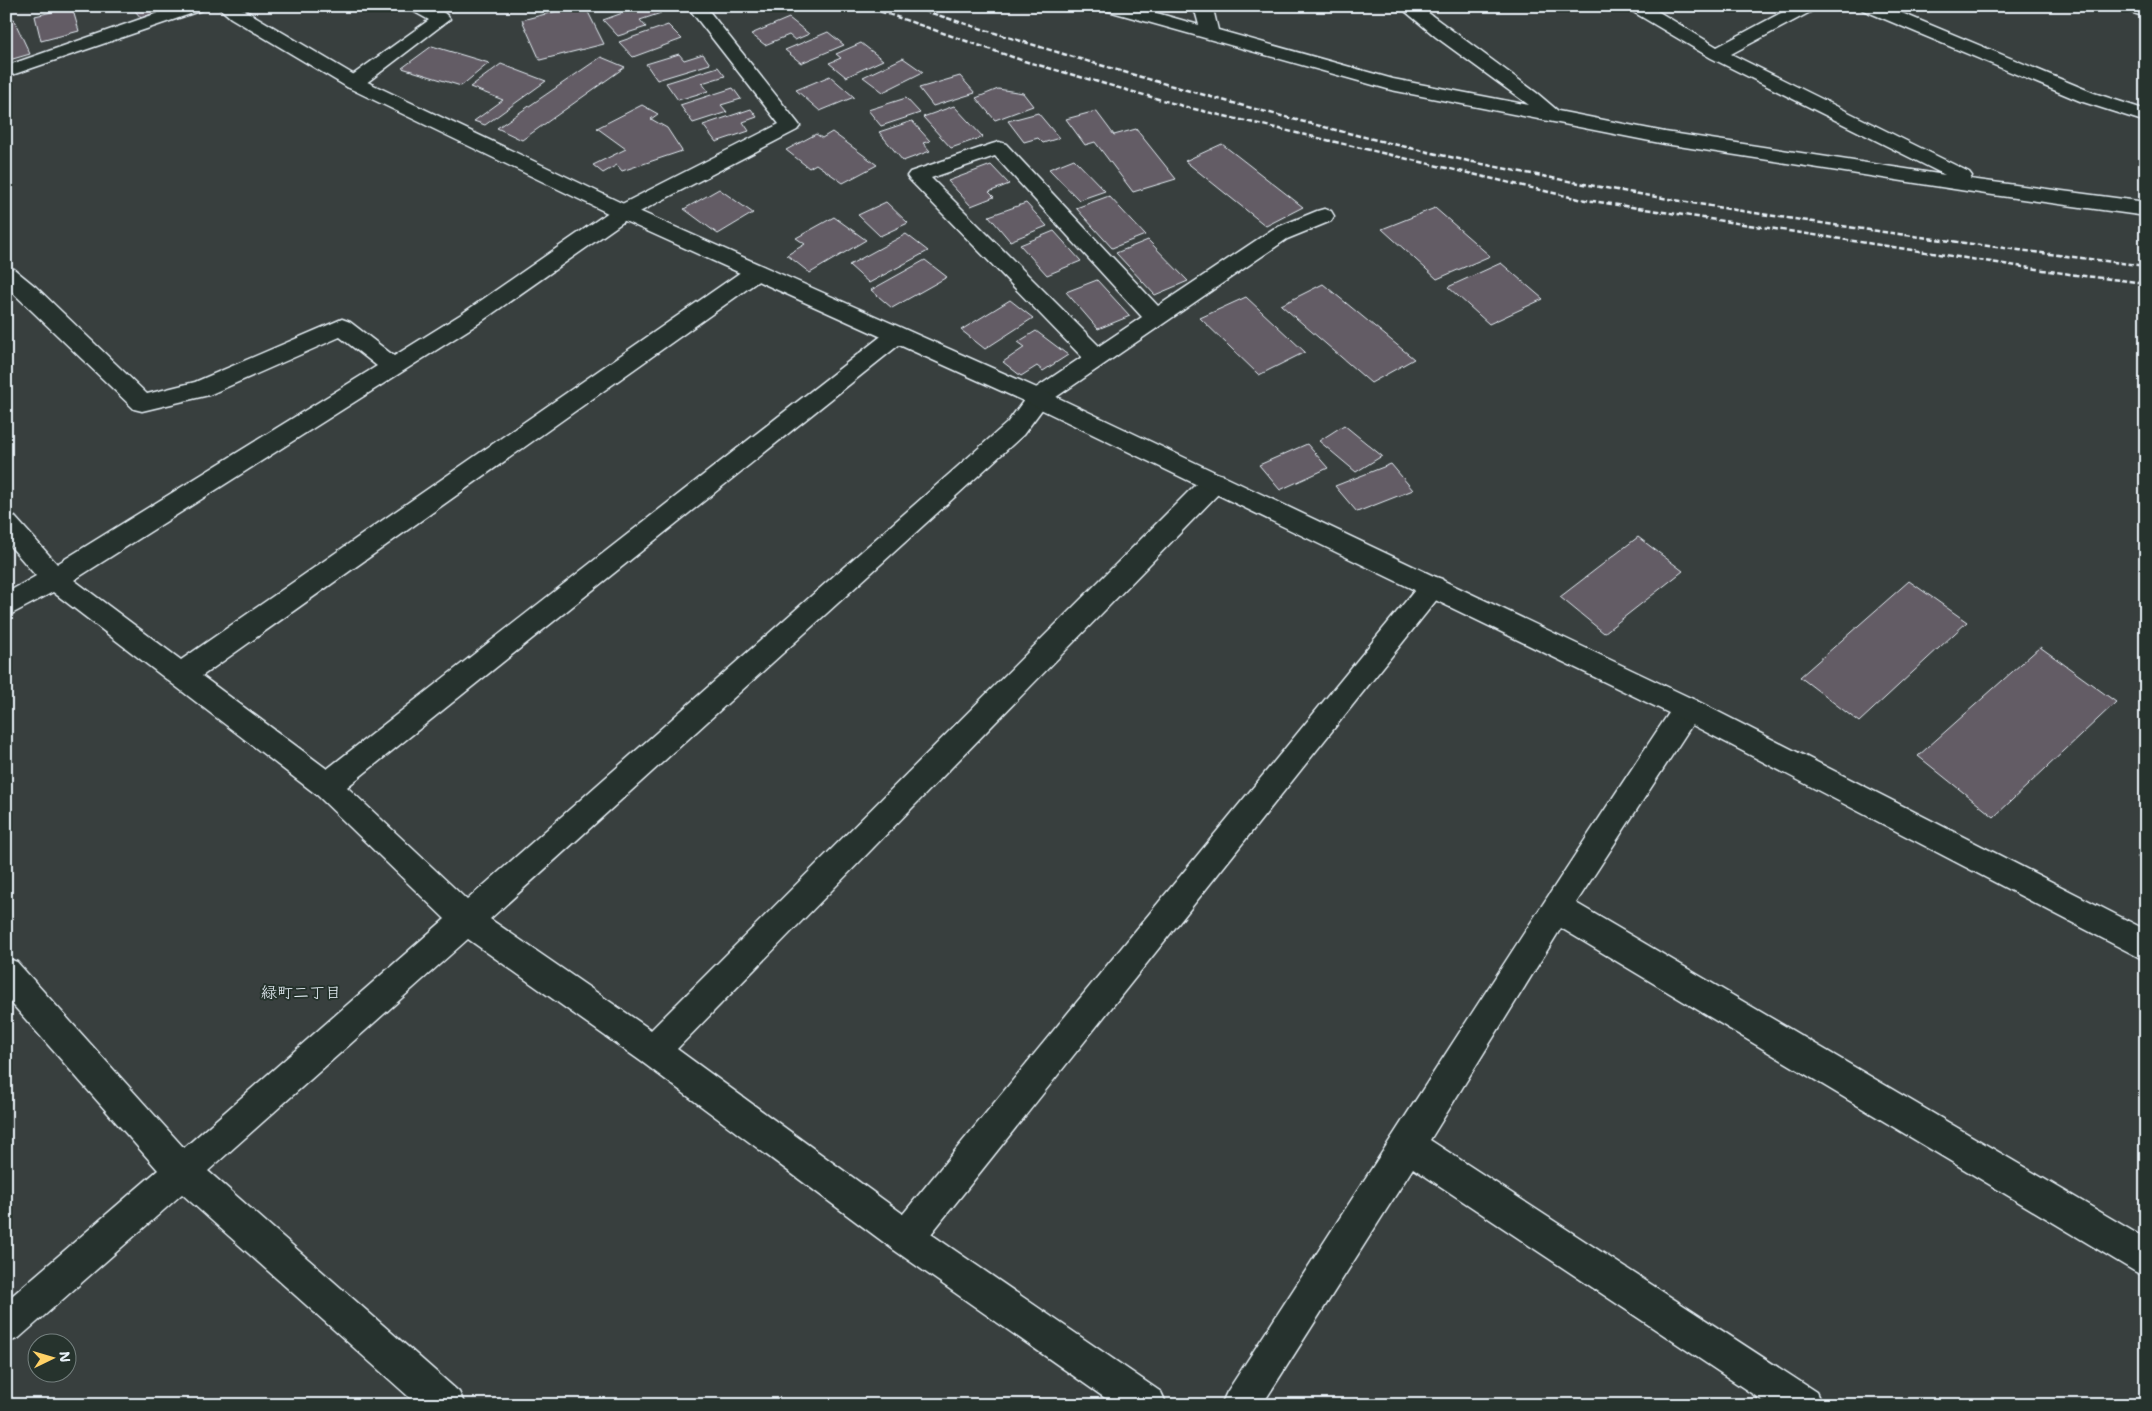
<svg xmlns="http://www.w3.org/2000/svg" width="2152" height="1411" font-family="'Shantell Sans','Klee One',sans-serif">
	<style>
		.building { fill: #635c65; stroke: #e8f1f8 }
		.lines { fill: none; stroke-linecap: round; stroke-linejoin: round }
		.street-casing { stroke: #e8f1f8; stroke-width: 3 }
		.secondary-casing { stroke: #e8f1f8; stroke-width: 3 }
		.street { fill: #26332d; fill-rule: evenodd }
		.secondary { fill: #26332d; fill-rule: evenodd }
		.rail { stroke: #e8f1f8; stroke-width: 2.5; stroke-dasharray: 5.5 2.5; stroke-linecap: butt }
		.labels { text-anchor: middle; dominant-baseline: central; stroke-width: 4; stroke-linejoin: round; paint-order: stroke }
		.neighbourhood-label { font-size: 16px; fill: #e8f1f8; stroke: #26332d }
	</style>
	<rect width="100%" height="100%" fill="#383f3e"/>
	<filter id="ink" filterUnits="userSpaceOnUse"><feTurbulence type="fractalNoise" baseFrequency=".02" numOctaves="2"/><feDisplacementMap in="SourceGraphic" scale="10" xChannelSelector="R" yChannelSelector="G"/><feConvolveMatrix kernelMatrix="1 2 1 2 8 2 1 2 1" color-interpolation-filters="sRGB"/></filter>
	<g filter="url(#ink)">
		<!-- building -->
		<path class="building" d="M131,6H173L141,18Z
			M577,6H585L604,44L540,60L522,20Z
			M642,6H655L661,13L640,20L646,27L618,36L603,20Z
			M72,7L79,31L41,41L35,16Z
			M13,18L30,54L6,61V20Z
			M789,18L809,34L795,40L789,35L765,45L751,34Z
			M668,25L682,39L633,57L619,42Z
			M828,32L844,45L801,63L785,50Z
			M861,43L883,60L846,77L829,63L841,58L836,54Z
			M432,46L489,63L461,86L402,68Z
			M679,54L684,60L703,54L710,64L657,80L646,64Z
			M601,57L625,67L522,140L497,128Z
			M903,58L923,72L883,92L863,77Z
			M501,64L546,81L485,125L474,121L503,100L470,87Z
			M718,67L725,76L702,83L708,91L678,100L666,83Z
			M830,76L854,97L820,111L796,90Z
			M960,76L975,93L933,106L919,88Z
			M733,88L741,99L721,105L727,112L693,123L680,105Z
			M998,89L1023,93L1033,106L995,120L976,98Z
			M906,98L920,113L881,126L868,110Z
			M642,105L658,114L651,119L667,128L682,151L622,171L617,165L603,173L593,165L626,149L597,128Z
			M954,106L983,137L951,148L923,117Z
			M751,109L757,117L743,122L749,131L716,142L703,125Z
			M1096,111L1114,135L1136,129L1176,179L1133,192L1095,142L1085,145L1066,119Z
			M1038,113L1059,138L1043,143L1038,138L1024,142L1008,121Z
			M912,121L930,141L923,143L930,151L903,161L879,132Z
			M832,132L877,165L843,183L816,164L809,168L786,150L816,134L822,138Z
			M1222,144L1303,207L1266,226L1185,161Z
			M1074,159L1105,191L1079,200L1049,169Z
			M991,165L1009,184L989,192L994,197L971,206L948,181Z
			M719,189L753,213L718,234L684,209Z
			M1109,196L1145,235L1112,248L1076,208Z
			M886,202L908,223L880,236L858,215Z
			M1026,203L1047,226L1010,241L989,216Z
			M1435,208L1490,256L1437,279L1382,229Z
			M834,217L866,240L810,273L787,255L805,244L796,238Z
			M1054,231L1081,261L1047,275L1020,245Z
			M906,234L928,251L869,283L849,265Z
			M1148,240L1188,281L1155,295L1116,253Z
			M925,260L947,277L892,308L871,290Z
			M1501,263L1543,299L1489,324L1448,287Z
			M1097,280L1130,316L1098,329L1066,292Z
			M1323,284L1414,359L1371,383L1281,305Z
			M1246,297L1305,352L1259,375L1200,318Z
			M1010,300L1033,318L985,349L961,330Z
			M1036,331L1068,355L1043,371L1037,366L1021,376L1003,362L1025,347L1018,342Z
			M1344,425L1382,456L1356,472L1319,441Z
			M1307,444L1328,468L1280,490L1259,465Z
			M1391,464L1413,490L1357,512L1335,486Z
			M1638,537L1683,571L1604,633L1560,597Z
			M1909,581L1967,622L1859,722L1800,677Z
			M2040,647L2116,702L1994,817L1918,756Z
			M2146,850V864L2137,857Z"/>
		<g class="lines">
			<defs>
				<path id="street" d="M178,6H205L202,10L6,77V66Z
					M408,6C423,6 440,5 450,19L361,87L354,89L347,87L345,83L347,79L429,20L411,10Z
					M687,6H705L797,122L800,126L797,130L630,217L479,323L74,580L181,660L748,267L756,265L764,267L767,272L764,277L202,676L327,769L889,330L897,327L905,330L908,335L905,340L347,787L467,900L1007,423L1030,392L1082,357L910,180L907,176L910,172L992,144L999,142L1006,144L1158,306L1273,229L1317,211L1324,209L1331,211L1334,216L1331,221L1287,239L1046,404L1023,435L490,919L651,1030L1205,475L1214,473L1223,475L1226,482L1223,489L677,1049L903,1214L1424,579L1433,576L1442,579L1446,586L1442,593L931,1234L1161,1392L1167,1405H1115L894,1250L642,1062L468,939L208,1171L459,1392L465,1405H418L182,1194L19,1338L6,1343V1301L158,1170L6,997V958L17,962L184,1148L445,919L317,795L53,592L6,617V593L36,576L6,541V514L15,517L57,564L377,366L340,337L209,395L142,411L134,409L6,286V267L14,269L36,287L147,394L195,382L342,319L350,322L394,356L463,313L616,207L779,124ZM995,156L1142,317L1099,346L931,178Z
					M1102,6H1132L1199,25L1196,14L1190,6H1209L1214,13L1218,30L1393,79L1529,105L1436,37L1399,6H1419L1538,94L1558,111L1665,132L1945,175L1711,58L1630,10L1627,6H1649L1717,47L1794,6H1817L1814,10L1731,54L1969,172L1972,176L1970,179L2146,202V216L1986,194L1665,144L1391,90L1105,10Z
					M1860,6H1885L2094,93L2146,110V122L2080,101L1863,10Z
					M2121,6H2146V17L2124,10Z
					M1687,697L1697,701L1701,709L1697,717L1576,903L2146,1239V1277L2134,1271L1561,928L1430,1140L1816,1392L1822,1405H1769L1413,1168L1262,1405H1221L1227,1392C1377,1162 1524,929 1677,701Z"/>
				<path id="secondary" d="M217,6H238L361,79L630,207L1046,392L1697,701L2146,930V961L1677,717L1030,404L616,217L347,87L231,18Z"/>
			</defs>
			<!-- street casing -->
			<use href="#street" class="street-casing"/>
			<!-- secondary casing -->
			<use href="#secondary" class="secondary-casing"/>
			<!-- street -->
			<use href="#street" class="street"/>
			<!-- secondary -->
			<use href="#secondary" class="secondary"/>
			<!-- rail -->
			<path class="rail" d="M865,6L1024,61L1190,108L1579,199L2076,275L2146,283
				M909,6C1095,65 1282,121 1473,162C1695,209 1921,238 2146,266"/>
		</g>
	</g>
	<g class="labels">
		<!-- neighbourhood labels -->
		<g class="neighbourhood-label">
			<text x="301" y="992">緑町二丁目</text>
		</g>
	</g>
	<!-- margin -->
	<rect width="2152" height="1411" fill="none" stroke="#26332d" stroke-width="25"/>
	<rect x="12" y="12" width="2127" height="1386" fill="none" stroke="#e8f1f8" stroke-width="2" filter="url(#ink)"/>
	<!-- north arrow -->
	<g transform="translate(52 1358) rotate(85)"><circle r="24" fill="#26332d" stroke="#747f7e"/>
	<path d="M0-4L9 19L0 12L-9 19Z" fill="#ffd166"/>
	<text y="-8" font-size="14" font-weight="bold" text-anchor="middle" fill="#e8f1f8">N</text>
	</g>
</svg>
